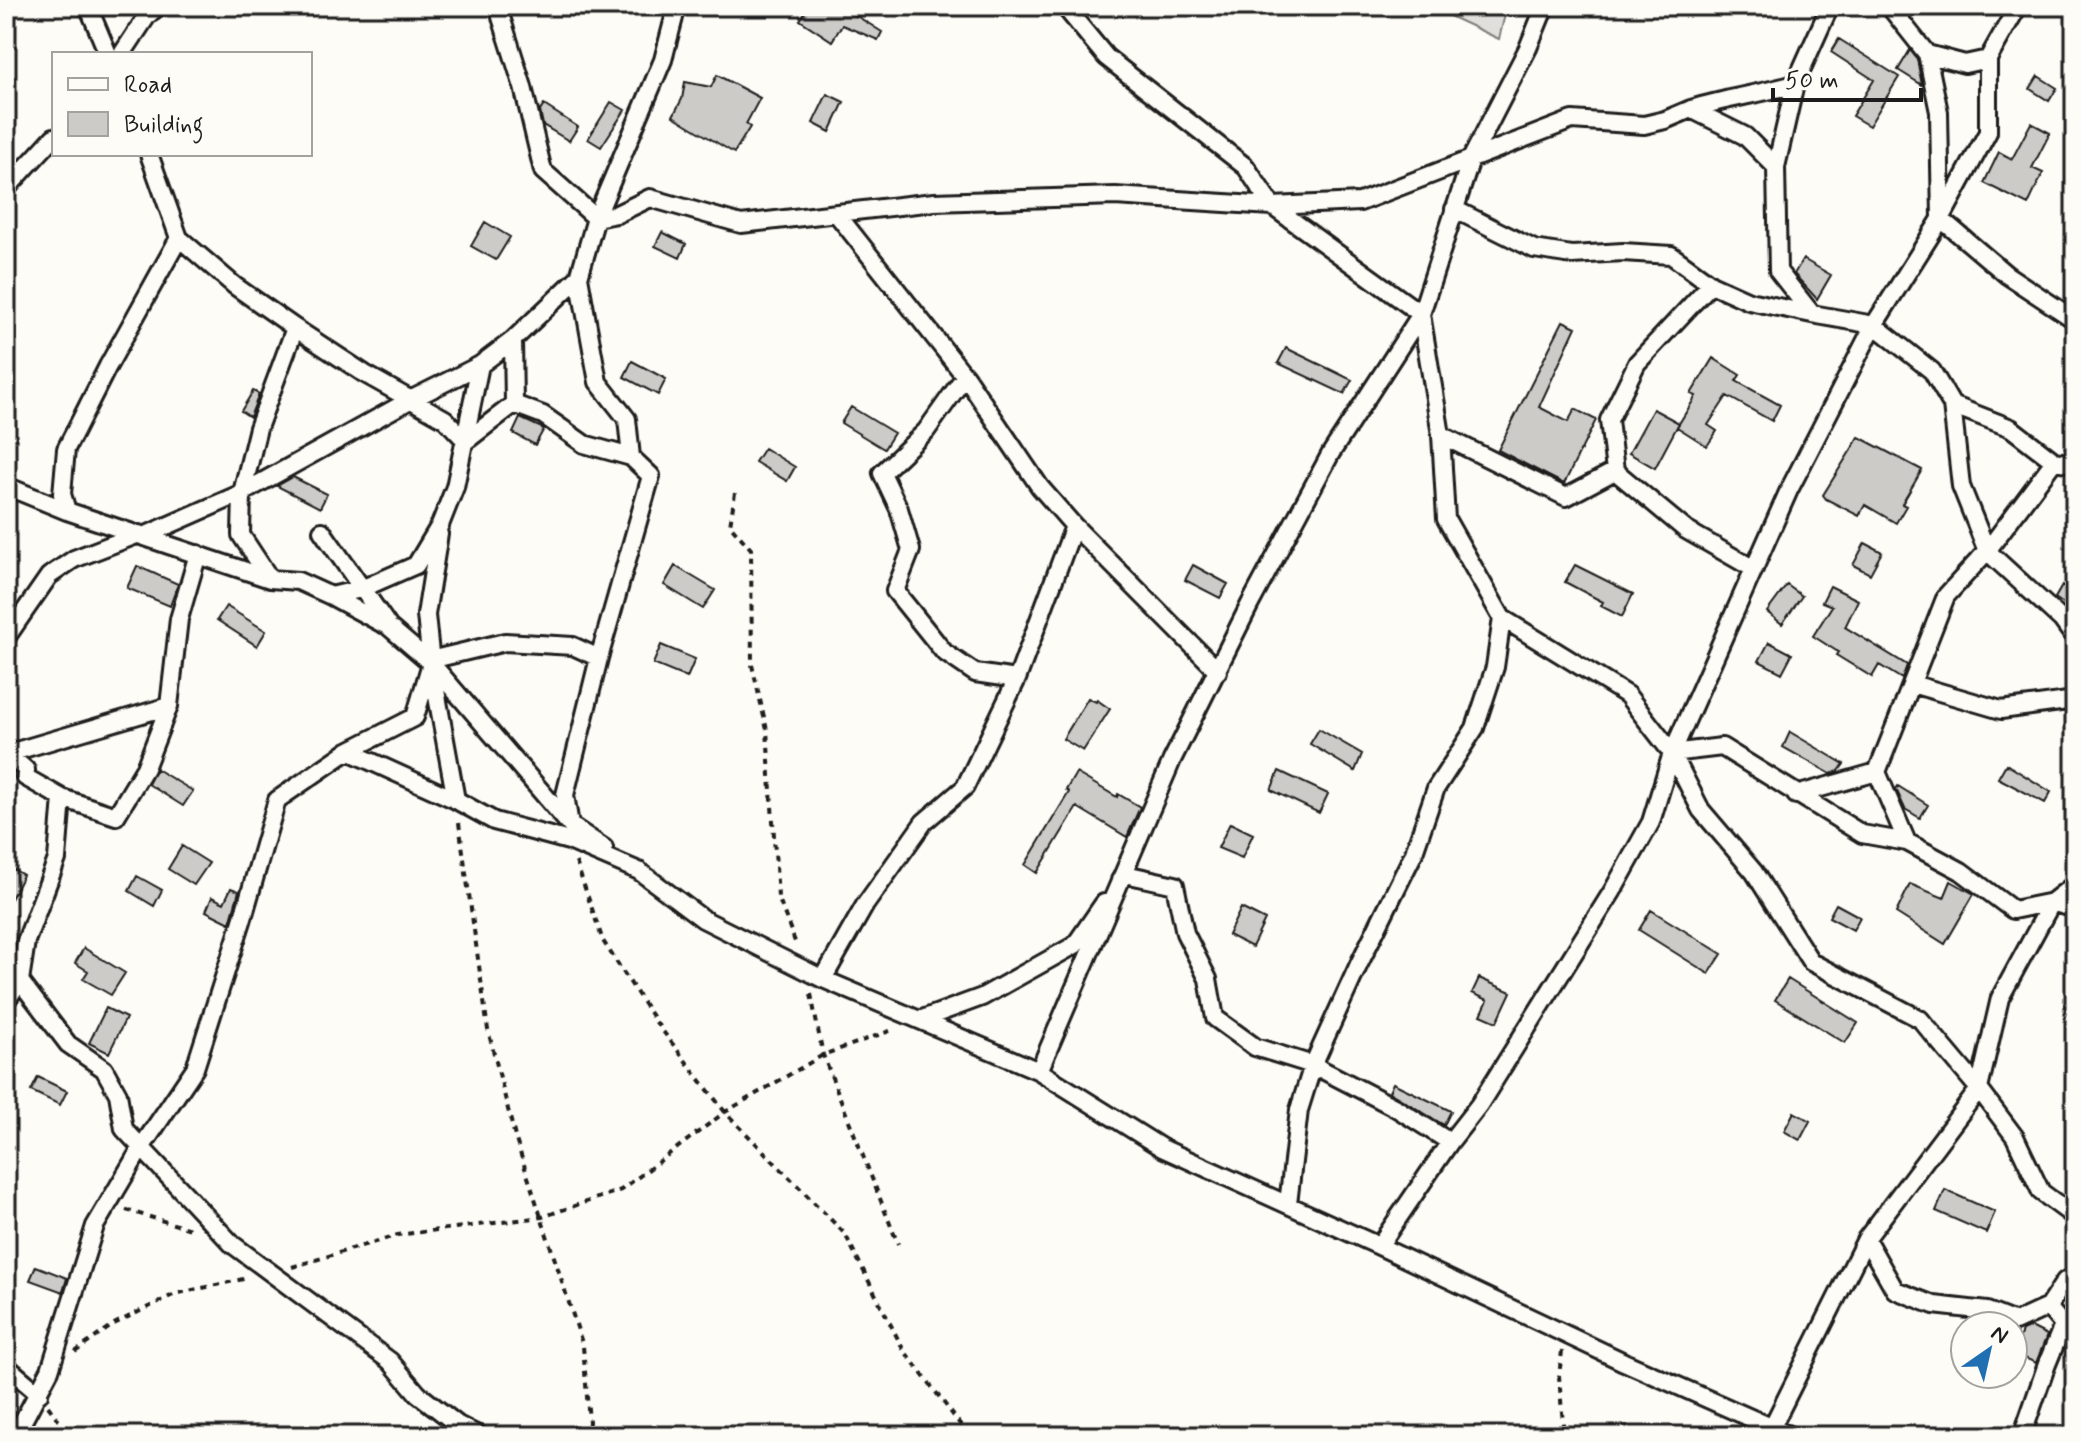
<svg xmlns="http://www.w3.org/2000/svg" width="2081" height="1442" font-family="Mynerve,sans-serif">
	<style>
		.green { fill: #e0dfdb; stroke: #7e7e7c; stroke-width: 2 }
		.building { fill: #cccbc8; stroke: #1c1c1c; stroke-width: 2 }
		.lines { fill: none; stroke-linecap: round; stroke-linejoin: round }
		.minor-casing { stroke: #1c1c1c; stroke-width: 22 }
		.path { stroke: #1c1c1c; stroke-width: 4; stroke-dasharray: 6 6; stroke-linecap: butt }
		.minor { stroke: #fdfcf7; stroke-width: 16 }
	</style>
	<rect width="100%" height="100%" fill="#fdfcf7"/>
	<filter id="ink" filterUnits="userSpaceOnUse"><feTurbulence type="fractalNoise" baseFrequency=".0125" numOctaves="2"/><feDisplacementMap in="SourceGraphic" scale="16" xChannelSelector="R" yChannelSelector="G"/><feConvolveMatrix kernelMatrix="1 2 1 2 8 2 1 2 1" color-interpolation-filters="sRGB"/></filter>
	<g filter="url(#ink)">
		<!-- green -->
		<path class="green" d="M1428,6H1507L1499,39Z"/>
		<!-- building -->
		<path class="building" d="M809,6H841L882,32L878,40L842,25L832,41L800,20Z
			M1839,39L1899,77L1869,126L1852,116L1874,80L1831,52Z
			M1910,50L1917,59L1922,85L1898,70Z
			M717,75L760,98L746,124L750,127L734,153L673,116L682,99L685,82L711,87Z
			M2038,76L2057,88L2049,101L2030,89Z
			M827,94L844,102L830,132L813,123Z
			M611,102L625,110L601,147L588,139Z
			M544,105L578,127L569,141L543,125L540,111Z
			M2031,123L2050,133L2032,168L2043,173L2028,205L1984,183L1999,152L2012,159Z
			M485,222L510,237L496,260L471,246Z
			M662,232L686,244L680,258L655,246Z
			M1803,259L1831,275L1817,299L1794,274Z
			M1563,321L1576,327L1539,407L1568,422L1575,409L1596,420L1564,484L1498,450Z
			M1286,348L1352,380L1344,394L1278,363Z
			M1713,358L1740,375L1736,381L1780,405L1772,421L1727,396L1708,425L1717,431L1707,446L1677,427L1696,396L1691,394Z
			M632,361L666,379L658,395L624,377Z
			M253,391L259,394L250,417L241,411Z
			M851,407L894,433L884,449L841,423Z
			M1653,409L1679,423L1655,468L1629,453Z
			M520,418L544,429L535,445L513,433Z
			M1859,437L1922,470L1902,504L1906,506L1896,523L1865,505L1859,516L1826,499L1823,495Z
			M764,448L795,467L787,481L755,462Z
			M293,477L327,494L320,508L277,486Z
			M1865,543L1882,552L1870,574L1853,565Z
			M1193,565L1228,584L1220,598L1185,580Z
			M1575,565L1633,594L1622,617L1601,606L1603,602L1565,582Z
			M137,566L178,584L170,606L127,588Z
			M675,566L715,590L703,609L664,585Z
			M1787,585L1802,596L1782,624L1767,612Z
			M1830,586L1858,600L1845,627L1907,665L1902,679L1879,665L1872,677L1836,655L1838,652L1813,636L1832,606L1822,602Z
			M2062,586L2075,594V612L2055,598Z
			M226,606L266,631L257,646L217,620Z
			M1769,642L1792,654L1782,673L1759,661Z
			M661,645L695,659L687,678L653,664Z
			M1088,698L1096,702L1097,700L1110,709L1083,751L1063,739Z
			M1319,729L1362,754L1355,771L1310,744Z
			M1790,732L1844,764L1839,771L1831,774L1783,747Z
			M2006,764L2051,792L2045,803L1998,778Z
			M156,769L193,791L183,806L148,784Z
			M1279,771L1328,794L1319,813L1271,790Z
			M1076,773L1117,797L1118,794L1140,807L1127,837L1077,807L1037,873L1025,865L1069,792L1066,790Z
			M1898,786L1928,805L1920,818L1905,809L1896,789Z
			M1230,823L1253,834L1242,858L1218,848Z
			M182,846L209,863L194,885L168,869Z
			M6,865L23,875L6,909Z
			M137,876L162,890L154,906L129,891Z
			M1951,881L1974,894L1945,944L1896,913L1910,884L1944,898Z
			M231,888L239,891L230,923L206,911L212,897L224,903Z
			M1836,904L1860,917L1853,930L1829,917Z
			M1241,908L1265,920L1252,947L1228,935Z
			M1651,910L1722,954L1709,974L1639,930Z
			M84,948L125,973L111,995L83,979L88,971L75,963Z
			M1479,978L1511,992L1497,1022L1481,1015L1488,1000L1472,993Z
			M1788,979L1858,1023L1845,1043L1775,1000Z
			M106,1008L126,1018L109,1053L89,1043Z
			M38,1077L67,1091L60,1105L31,1091Z
			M1393,1083L1451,1111L1444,1125L1389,1092Z
			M1794,1112L1810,1121L1800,1140L1784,1131Z
			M1945,1190L1995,1212L1986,1233L1936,1211Z
			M36,1266L67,1278L63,1292L30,1280Z
			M2031,1327L2047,1335L2036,1363L2013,1353L2022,1331Z"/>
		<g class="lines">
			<defs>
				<path id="minor" d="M88,6L108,54
					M501,6V17L523,87L543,171L596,218L663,60L677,6
					M1545,6L1528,48L1471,159L1421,314L1441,435L1446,519L1502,618L1627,695L1672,753L1701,810L1754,872L1811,962L1920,1019L1979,1089L2015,1137L2041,1192L2075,1217
					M1830,6L1795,84L1776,167L1778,271L1812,314L1874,325L1932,371L1952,405L1961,486L1987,551L2062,620L2075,638
					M1889,6L1927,54L1939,112L1941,219L2007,275L2075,320
					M122,54L147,16L158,6
					M1927,54L1965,64L1988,59L2018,6
					M1691,109C1726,98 1760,94 1795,84
					M149,154L179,238L235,286L295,328
					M6,189L54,137
					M1454,209L1534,249L1572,255L1623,252L1671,255L1711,284L1749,301L1812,314
					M836,213L965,376L1040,487L1074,526L1218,671
					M1711,284L1637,363L1609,420L1615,471L1686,530L1754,569
					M965,376L926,431L882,473L899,509L911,550L895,591L944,652L975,673L1017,679
					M514,404L543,415L584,444L631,457
					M1952,405L2011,428L2054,461L2075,464
					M1441,435L1566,497L1615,471
					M6,486L67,511L270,579L298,581L331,596L361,589L416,565L440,525L455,487L480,365L513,340L579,277L596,218L617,214L650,198L741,224L934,202L1115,196L1272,206L1360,202L1572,120L1644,125L1665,120L1691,109L1745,136L1776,167
					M67,511L62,494L66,449L108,366L179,238
					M322,531L389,627L431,663L570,825L604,848
					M439,534L426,615L431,663L456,800
					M144,536L242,493L258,428L295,328L365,374L445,419L466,441L514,404L513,340
					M270,579L241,535L242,493L410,400L480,365
					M331,596L383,624
					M6,638L49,576L74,559L139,534
					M430,660L505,642L573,646L599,658
					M1912,684L2001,710L2075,700
					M348,751L456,800L494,821L569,841L639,871L703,919L823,979L1039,1071L1162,1148L1379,1246L1624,1362L1791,1436
					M7,753L26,770L25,777L62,798L116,816L145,768L169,706
					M1672,753L1722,747L1862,834L1907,842L1961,871L2013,910L2052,902L2075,909
					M6,754L169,706L179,619L198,554
					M1796,795L1877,772
					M570,825L565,795L599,658L651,476L631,457L627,419L598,382L579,277
					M1907,842L1877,772L1946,596L1987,551L2054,461
					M1120,880L1125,874L1175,885L1185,933L1208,979L1215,1018L1255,1047L1313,1065L1396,1108L1450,1142
					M823,979L865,905L924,822L965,787L1017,679L1074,526
					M20,981L68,1044L104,1069L118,1094L124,1129L232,1244L390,1361L418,1394L458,1425L480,1436
					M6,1001L20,981L26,941L57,859L62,798
					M922,1019L982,997L1075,945L1104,903
					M1039,1071L1172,760L1250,604L1331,453L1421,314L1272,206L1246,167L1106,57L1064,6
					M1288,1204L1299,1110L1313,1065L1359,964L1413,855L1436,788L1475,728L1495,667L1502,618
					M1866,1239L1895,1290L1934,1305L1987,1311L2015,1322L2048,1307
					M1379,1246L1450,1142L1479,1105L1612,892L1651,822L1672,753L1789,490L1874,325L1941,219L1988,132V59
					M2075,1277L2065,1281L2048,1307L2063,1325L2075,1327
					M6,1366L39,1394
					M1772,1427L1866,1239L1979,1089L2000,998L2052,902L2075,884
					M15,1436L50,1370L95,1226L141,1148L195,1068L242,921L277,800L348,751L415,717L431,663
					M2022,1436L2047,1364L2063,1325"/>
			</defs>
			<!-- minor casing -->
			<use href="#minor" class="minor-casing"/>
			<!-- path -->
			<path class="path" d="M735,493L730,525L751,549L752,665L767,730L778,897L797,947
				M459,823L488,1030L515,1137L583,1346L589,1422L587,1436
				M576,862L603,941L655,1021L725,1112L845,1234L903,1349L969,1436
				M811,994L823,1055L898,1244
				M126,1210L194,1230
				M292,1267L398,1235L542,1217L621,1190L725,1112L823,1055L895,1029
				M1562,1351L1559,1376L1564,1436
				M75,1352L114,1324L175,1294L248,1278
				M48,1406L70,1436"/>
			<!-- minor -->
			<use href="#minor" class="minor"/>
		</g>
	</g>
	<!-- margin -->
	<rect width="2081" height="1442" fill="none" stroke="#fdfcf7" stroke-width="32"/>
	<rect x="16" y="16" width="2049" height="1410" fill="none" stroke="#1c1c1c" stroke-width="3" filter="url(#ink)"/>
	<!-- legend -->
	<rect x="52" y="52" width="260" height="104" fill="#fdfcf7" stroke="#a3a29f" stroke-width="2"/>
	<rect x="68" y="78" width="40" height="12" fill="#fdfcf7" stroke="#a3a29f" stroke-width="2"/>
	<text x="124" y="92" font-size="24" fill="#1c1c1c">Road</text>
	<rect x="68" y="112" width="40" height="24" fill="#cccbc8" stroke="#a3a29f" stroke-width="2"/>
	<text x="124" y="132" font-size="24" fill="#1c1c1c">Building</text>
	<!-- north arrow -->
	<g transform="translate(1989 1350) rotate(34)"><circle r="38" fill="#fdfcf7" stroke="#a3a29f" stroke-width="2"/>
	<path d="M0-6L14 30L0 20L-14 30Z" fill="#1f6fb2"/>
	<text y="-12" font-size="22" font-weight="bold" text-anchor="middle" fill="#1c1c1c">N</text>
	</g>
	<!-- scale -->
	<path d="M1773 88v12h148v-12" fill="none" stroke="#1c1c1c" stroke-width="4"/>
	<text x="1785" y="88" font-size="24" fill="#1c1c1c" stroke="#fdfcf7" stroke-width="6" paint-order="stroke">50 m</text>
</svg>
